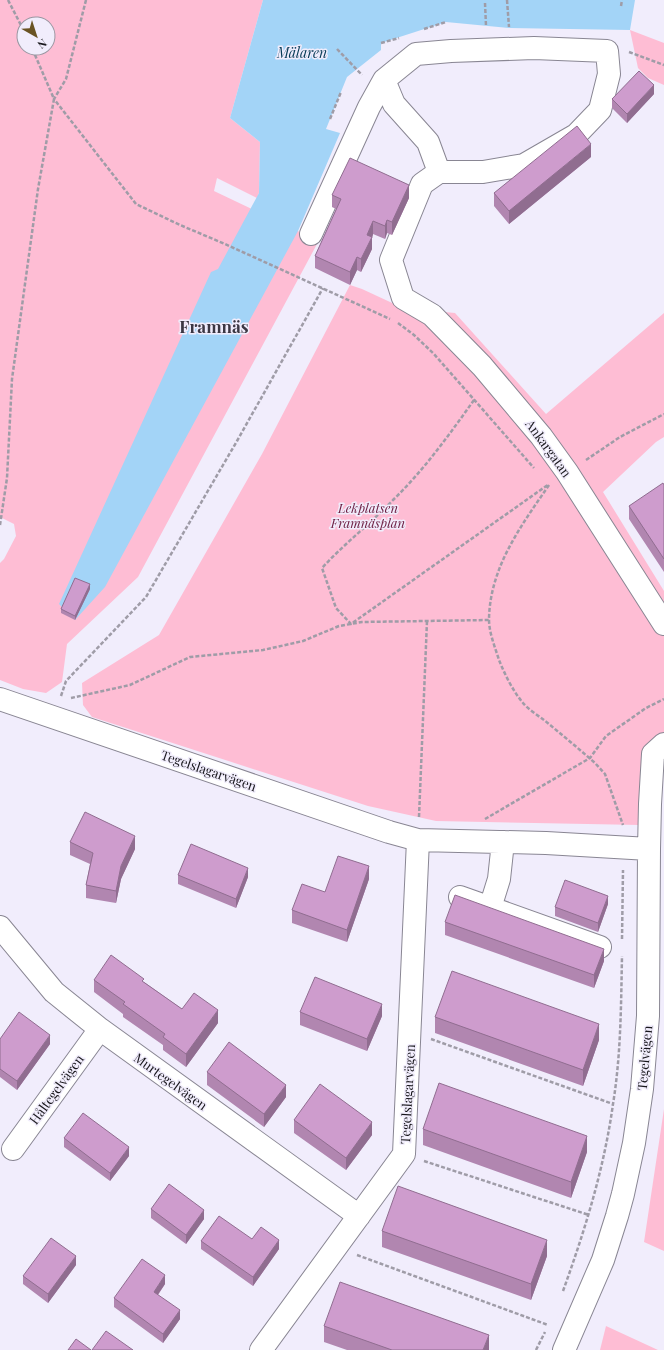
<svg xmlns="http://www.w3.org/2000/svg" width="664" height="1350" font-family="'Playfair Display',serif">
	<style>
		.green { fill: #febdd4; fill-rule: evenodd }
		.water { fill: #a3d4f7 }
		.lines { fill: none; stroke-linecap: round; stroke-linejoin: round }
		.minor-casing { stroke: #898693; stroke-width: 24 }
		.path { stroke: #9f9ca7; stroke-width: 2.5; stroke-dasharray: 4 2; stroke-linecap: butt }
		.minor { stroke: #fff; stroke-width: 22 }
		.wall { fill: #b186b0 }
		.shaded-wall { fill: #906d90 }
		.building { fill: #ce9ccd; stroke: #906d90 }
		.labels { text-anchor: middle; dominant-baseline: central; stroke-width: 3; stroke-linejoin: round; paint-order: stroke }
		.street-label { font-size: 13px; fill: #18171c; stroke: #f1edfc }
		.park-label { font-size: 13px; font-style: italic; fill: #6d1d42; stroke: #f1edfc }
		.water-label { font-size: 14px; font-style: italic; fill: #083b57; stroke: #f1edfc }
		.district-label { font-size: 17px; font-weight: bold; fill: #3b3743; stroke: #f1edfc }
	</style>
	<rect width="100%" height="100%" fill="#f1edfc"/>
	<!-- green -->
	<path class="green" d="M0,0H263L230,118L260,142L259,193L257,198L217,178L214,191L298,231L317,244L138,577L67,644L62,682L46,693L23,689L0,680V563L4,559L16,536L14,524L0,517ZM24,24H48V48H24Z
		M630,30L664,43V85L648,78L638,68Z
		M350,285L362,289L403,308L455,313L546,414L664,313V437L656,442L603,492L664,591V732L647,750L640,825L436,821L368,806L92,717L83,705L82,683L159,635L262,454Z
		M664,1109V1251L644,1242Z
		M606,1326L658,1350H600Z"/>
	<!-- water -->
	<path class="water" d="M263,0H635L630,30L509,28L446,22L381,43V50L347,77L326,129L340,133L298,231L105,587L75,620L59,604L211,272L218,269L259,193L260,142L230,118Z"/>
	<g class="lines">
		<defs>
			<path id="minor" d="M384,80L394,104L428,142L439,172
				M311,234L369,107L384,80L416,54L451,51L534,48L607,51L609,74L600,110L576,135L524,165L483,172H439L422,184L391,260L403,298L432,315L482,366L541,436L567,472L664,624
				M0,699L389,832L418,840L546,843L649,849
				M460,897L600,947
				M490,908L499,879L503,842
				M0,927L54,992L100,1029L359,1216
				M13,1149L100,1029
				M261,1350L404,1154L418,840
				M564,1350L603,1260L617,1216L623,1194L634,1143L642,1089L648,1016L649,849L650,804L653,754L664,744"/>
		</defs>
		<!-- minor casing -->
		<use href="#minor" class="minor-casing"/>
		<!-- path -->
		<path class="path" d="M8,0L24,31
			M86,0L66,79L54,99L136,204L180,225L225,244L390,319
			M507,0L509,27
			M485,3L486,26
			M621,6L622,0
			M424,29L446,22
			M381,43L399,38
			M337,49L362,75
			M629,52L664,65
			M330,119L341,92
			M398,323L414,335L434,354L534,468
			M474,400C449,435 424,470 393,500C370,524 344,544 322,568L336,608L351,624L549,484
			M586,460L620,437L664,414
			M549,485C521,526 490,567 489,619C489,633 495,647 499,660C505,675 513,691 523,703C528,709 537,715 544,720C561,734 578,748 595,763L605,774L623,825
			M0,525L7,478L12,379L38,189L54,99L32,48
			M61,696L66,681L146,597L237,441L323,288
			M71,698L130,685L190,657L263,650L303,641L339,626L362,622L489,620
			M419,817L427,621
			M485,819L590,758L606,736L646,708L664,699
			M622,939L623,870
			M431,1039L613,1104
			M424,1161L589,1215
			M357,1255L548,1325
			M563,1291C585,1230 604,1169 613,1104C621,1055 621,1005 622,956
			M536,1350L545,1332"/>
		<!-- minor -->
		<use href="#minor" class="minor"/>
	</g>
	<!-- wall -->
	<path class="wall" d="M654,94L627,123L612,108V99Z
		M591,157L509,224L494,206V193Z
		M332,195L409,198L392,235L387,233L385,239L373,234L372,238V249L361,272L357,270L350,285L315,268V256L336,209L332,207Z
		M664,485V572L629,519V506Z
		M90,589L75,620L61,613V609Z
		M70,842L135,849L121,879L116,903L86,898V885L90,864L70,855Z
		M178,875L248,877L236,908L178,884Z
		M369,879L347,942L292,923V910L325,892Z
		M608,904L598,932L555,916V907Z
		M445,922L604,961L594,988L445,935Z
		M94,980L144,982L182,1009L218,1023L186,1067L163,1050V1045L123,1017V1014L94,992Z
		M300,1012L382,1016L367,1051L300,1025Z
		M435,1017L599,1040L583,1086L435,1033Z
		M0,1039L50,1044L17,1090L0,1077Z
		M207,1072L286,1097L264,1127L207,1085Z
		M294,1120L372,1135L346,1170L294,1133Z
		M423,1129L587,1152L571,1198L423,1145Z
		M64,1138L129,1156L110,1181L64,1147Z
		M151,1209L204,1219L186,1244L151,1218Z
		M382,1231L547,1256L531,1300L382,1247Z
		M252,1239L279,1249L253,1286L201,1249V1241Z
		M76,1265L48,1303L23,1284V1276Z
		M165,1284L158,1295L180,1319L163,1343L114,1307V1298Z
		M324,1326L489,1350H347L324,1342Z"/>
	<!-- shaded-wall -->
	<path class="shaded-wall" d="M654,85V94L627,123V114Z
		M591,144V157L509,224V211Z
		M409,185V198L392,235V222Z
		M387,220V233L385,239V226Z
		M373,221V234L372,238V249L361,272V259L367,235Z
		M357,257V270L350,285V272Z
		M90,584V589L75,620V616Z
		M135,836V849L121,879L116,903V891L121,866Z
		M369,866V879L347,942V930Z
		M248,868V877L236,908V899Z
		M608,896V904L598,932V923Z
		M604,949V961L594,988V975Z
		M382,1004V1016L367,1051V1039Z
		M218,1010V1023L186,1067V1054Z
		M599,1024V1040L583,1086V1070Z
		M50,1035V1044L17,1090V1081Z
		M286,1085V1097L264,1127V1114Z
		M372,1122V1135L346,1170V1158Z
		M587,1136V1152L571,1198V1182Z
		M129,1147V1156L110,1181V1173Z
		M204,1210V1219L186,1244V1235Z
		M279,1240V1249L253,1286V1277Z
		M547,1240V1256L531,1300V1284Z
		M76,1256V1265L48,1303V1294Z
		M165,1275V1284L154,1300V1292Z
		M180,1310V1319L163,1343V1334Z
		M489,1335V1350H483Z"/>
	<!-- building -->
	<path class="building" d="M639,71L654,85L627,114L612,99Z
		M577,126L591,144L509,211L494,193Z
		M350,158L409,185L392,222L387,220L385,226L373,221L367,235L372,237L361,259L357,257L350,272L315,256L341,199L332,195Z
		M663,483L664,485V559L629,506Z
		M75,578L90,584L75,616L61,609Z
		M85,812L135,836L121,866L116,891L86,885L93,853L70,842Z
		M191,844L248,868L236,899L178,875Z
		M338,856L369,866L347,930L292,910L302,884L325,892Z
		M565,880L608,896L598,923L555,907Z
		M455,895L604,949L594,975L445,922Z
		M111,955L144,979L142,981L182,1009L194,993L218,1010L186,1054L163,1037L165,1034L123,1004L125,1002L94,980Z
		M452,971L599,1024L583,1070L435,1017Z
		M315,977L382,1004L367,1039L300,1012Z
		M19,1012L50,1035L17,1081L0,1069V1039Z
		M229,1042L286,1085L264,1114L207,1072Z
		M439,1083L587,1136L571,1182L423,1129Z
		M320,1084L372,1122L346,1158L294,1120Z
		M83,1113L129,1147L110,1173L64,1138Z
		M169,1184L204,1210L186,1235L151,1209Z
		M398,1186L547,1240L531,1284L382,1231Z
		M219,1216L252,1239L261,1227L279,1240L253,1277L201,1241Z
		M51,1238L76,1256L48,1294L23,1276Z
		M142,1259L165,1275L154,1292L180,1310L163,1334L114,1298Z
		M340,1282L489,1335L483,1350H392L324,1326Z
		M106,1331L133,1350H92Z
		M76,1339L91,1350H68Z"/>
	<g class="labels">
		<!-- street labels -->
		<g class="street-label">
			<text transform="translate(549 448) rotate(54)">Ankargatan</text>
			<text transform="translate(209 770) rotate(19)">Tegelslagarvägen</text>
			<text transform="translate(644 1058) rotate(-85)">Tegelvägen</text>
			<text transform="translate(171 1081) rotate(36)">Murtegelvägen</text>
			<text transform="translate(56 1089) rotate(-54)">Håltegelvägen</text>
			<text transform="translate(407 1094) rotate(-87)">Tegelslagarvägen</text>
		</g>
		<!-- park labels -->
		<g class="park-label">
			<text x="368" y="507">Lekplatsen<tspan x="368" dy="15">Framnäsplan</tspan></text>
		</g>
		<!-- water labels -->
		<g class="water-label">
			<text x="302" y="52">Mälaren</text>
		</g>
		<!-- district labels -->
		<g class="district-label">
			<text x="214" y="326">Framnäs</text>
		</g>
	</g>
	<!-- north arrow -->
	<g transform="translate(36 36) rotate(141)"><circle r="19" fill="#f1edfc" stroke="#9a97a2"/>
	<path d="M0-3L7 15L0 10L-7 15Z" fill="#6a5323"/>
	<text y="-6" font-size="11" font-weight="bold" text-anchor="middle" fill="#18171c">N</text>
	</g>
</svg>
